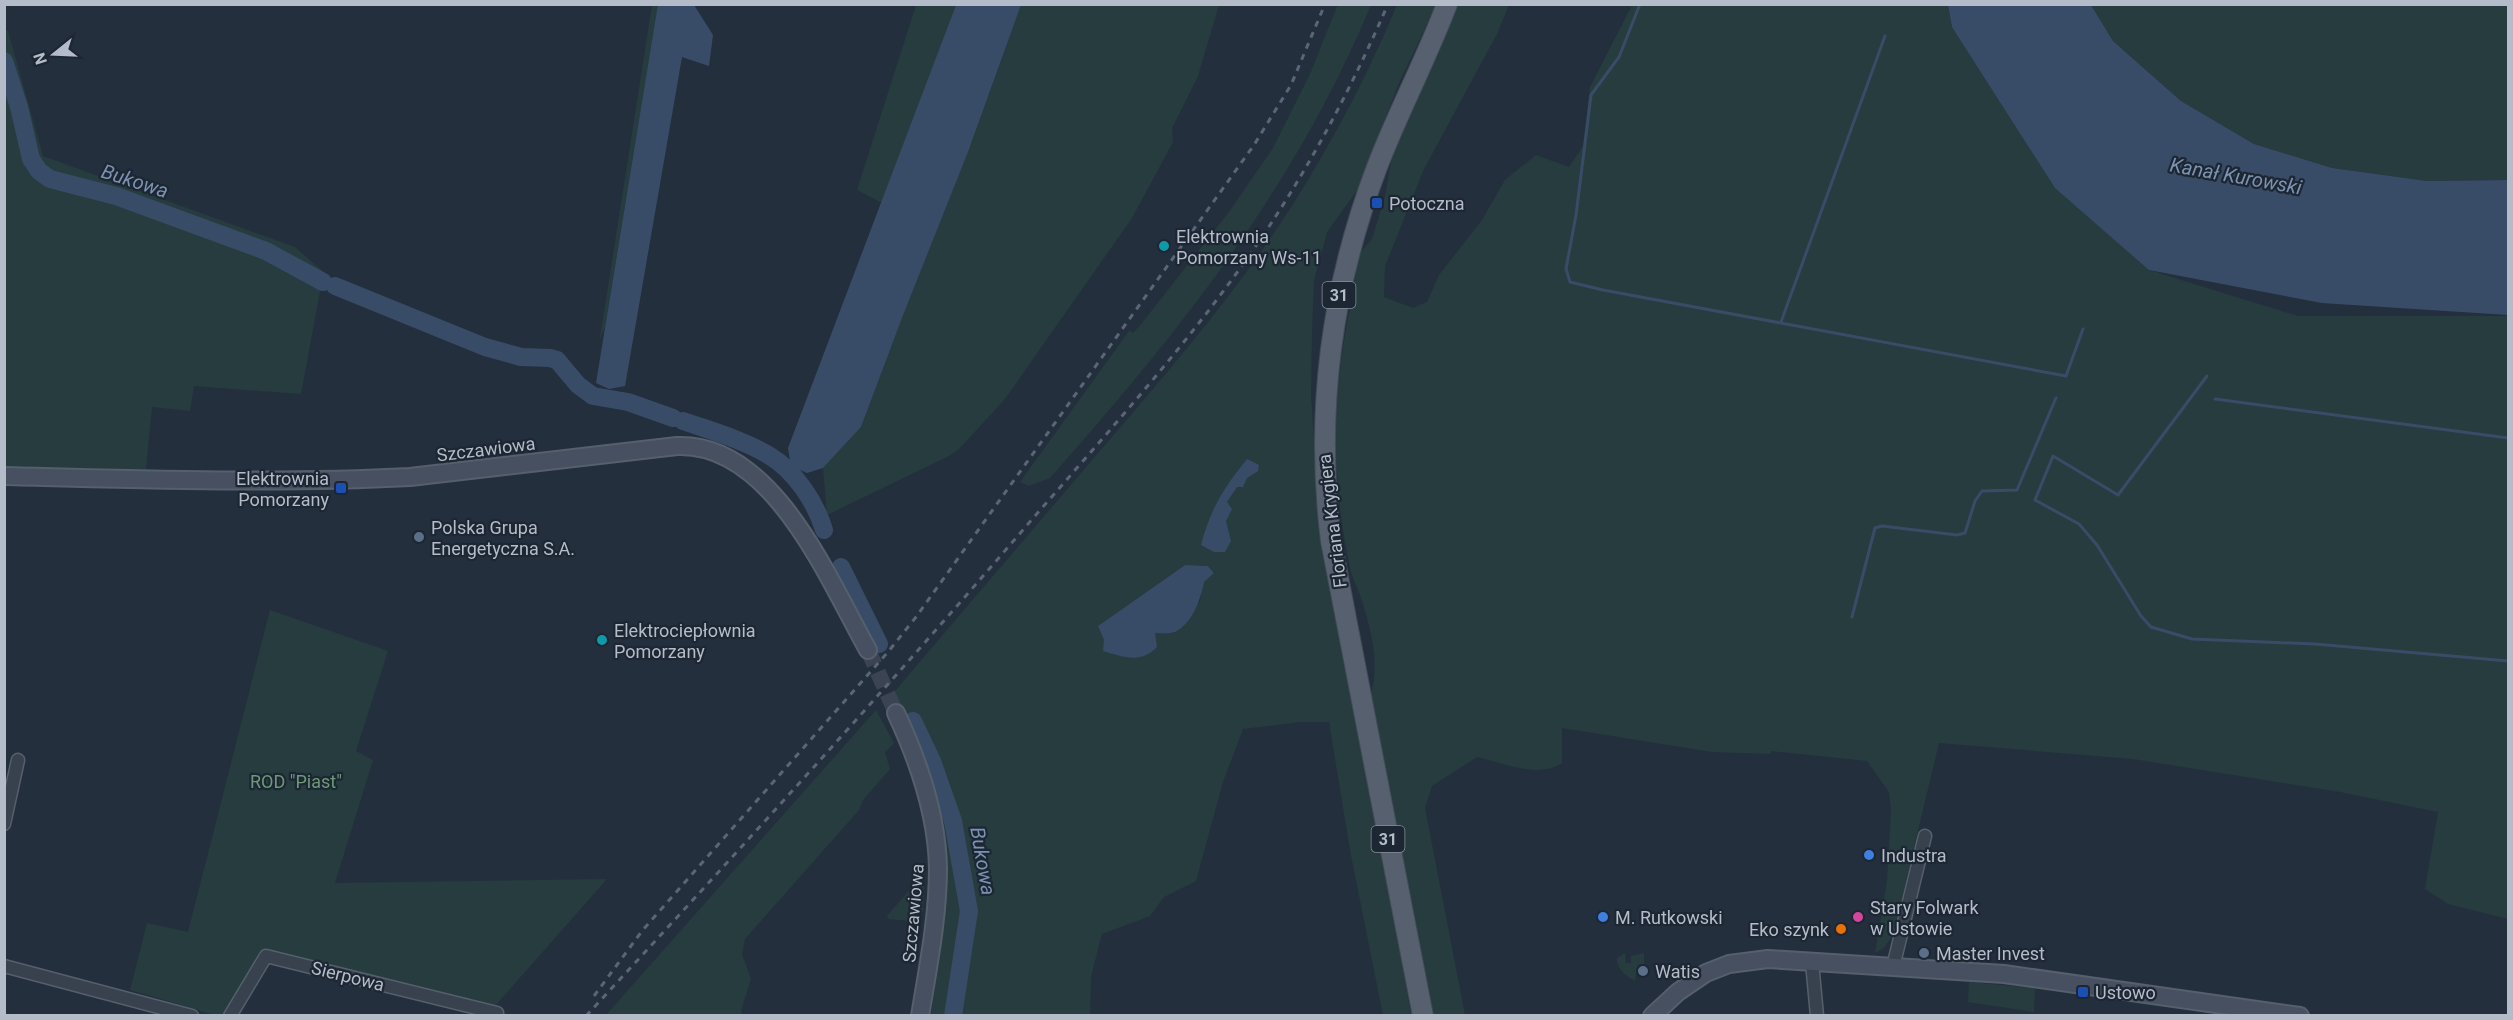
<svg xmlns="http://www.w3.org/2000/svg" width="2513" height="1020" font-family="Roboto,sans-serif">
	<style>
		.green { fill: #263c3f; fill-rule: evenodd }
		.water { fill: #394c67 }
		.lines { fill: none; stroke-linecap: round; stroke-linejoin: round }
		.stream { stroke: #394c67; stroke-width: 3 }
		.canal { stroke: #394c67; stroke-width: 10 }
		.river { stroke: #394c67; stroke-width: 18 }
		.secondary-tunnel { stroke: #3a4453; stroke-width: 16; stroke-dasharray: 16 8; stroke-linecap: butt }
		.street-casing { stroke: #565f6c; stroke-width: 15 }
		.secondary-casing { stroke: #565f6c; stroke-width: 20 }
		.primary-casing { stroke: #414a57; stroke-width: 22 }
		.street { stroke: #38414e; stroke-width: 12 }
		.secondary { stroke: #465061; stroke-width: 16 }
		.primary { stroke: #56606e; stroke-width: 20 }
		.rail { stroke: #5a6575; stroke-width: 3; stroke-dasharray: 6 6; stroke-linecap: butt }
		.transit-dot { fill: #1a4fb4; stroke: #1d2633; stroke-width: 2 }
		.culture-dot { fill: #0f9aa8; stroke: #1d2633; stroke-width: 2 }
		.service-dot { fill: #5c6f8a; stroke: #1d2633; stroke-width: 2 }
		.shop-dot { fill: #3f7fe0; stroke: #1d2633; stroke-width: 2 }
		.hotel-dot { fill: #d1479c; stroke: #1d2633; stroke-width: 2 }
		.food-dot { fill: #e8710a; stroke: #1d2633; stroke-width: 2 }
		.labels { text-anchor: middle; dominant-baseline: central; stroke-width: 4.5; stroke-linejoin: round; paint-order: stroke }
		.shield { fill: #1d2633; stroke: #878f9c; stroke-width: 1.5 }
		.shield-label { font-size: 16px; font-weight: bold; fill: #b4bcc9 }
		.poi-label { font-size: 18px; fill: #b4bcc9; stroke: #1d2633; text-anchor: start }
		.street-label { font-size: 18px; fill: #b4bcc9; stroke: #1d2633 }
		.park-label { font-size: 18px; fill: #6b9a76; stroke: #1d2633 }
		.water-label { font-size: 20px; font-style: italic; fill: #7c92b1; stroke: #1d2633 }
	</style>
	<rect width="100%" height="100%" fill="#242f3e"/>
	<!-- green -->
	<path class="green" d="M1338,4L1371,5C1294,189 1181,330 1050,478L1029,486L1020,482L1129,331L1133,333L1142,323L1229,212L1273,148L1310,74Z
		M652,5H658L605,327L600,338Z
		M916,5H956L882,203L857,190Z
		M1021,5H1219L1198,76L1172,128L1173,142L1132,218L1005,399L959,449L949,456L827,515L823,468L861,427L902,318L968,152Z
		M1397,5H1436L1399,83L1358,189L1327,232L1314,281L1312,333L1311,397L1322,547L1395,924L1411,1015H1383L1350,850L1329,722H1301L1243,729L1223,782L1196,881L1164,897L1150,916L1102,934L1091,977L1090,1015H931C938,956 952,883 943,824C936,778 913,734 895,691C959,616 1023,541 1087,466C1142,402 1198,338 1248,270C1308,188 1358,98 1397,5ZM1185,565L1208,566L1214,573L1203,582L1200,601L1173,633H1155L1104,651V640L1098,626Z
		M1457,5H1509L1497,34L1424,169L1385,266L1384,297L1413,308L1427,302L1439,275L1482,220L1505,180L1536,155L1569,167L1583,146L1590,87L1632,5H1948L1952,27L2149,270L2298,316H2508V919L2448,904L2425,889L2438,812L2340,792L2133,759L1939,743L1893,935L1884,948L1875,953L1887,881L1891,810L1889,792L1867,761L1771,751V754L1712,752L1562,728V763C1539,779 1503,763 1477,757L1432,786L1425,808L1465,1015H1432L1369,699C1381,668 1372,633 1362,601C1359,590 1352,579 1350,567C1336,503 1332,436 1340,371C1344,332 1354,293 1359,254L1372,239L1385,196L1393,151L1438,55Z
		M2091,5H2508V180L2427,181L2332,168L2254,144L2181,101L2113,41Z
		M4,31H8L43,156L295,247L326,274L321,286L301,394L194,386L190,411L152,407L146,469H5Z
		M270,610L388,651L356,751L373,760L335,883L607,879L495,1006L479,1005L261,950L225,1015H215L130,990L147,923L188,932Z
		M876,710L894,743L885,752L890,769L863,800L859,810L745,939L742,954L751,979L741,1011L743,1015H606Z
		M924,873L923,912L911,921L888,919L887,916Z
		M1625,953L1626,963H1631V956L1644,953V964L1638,965L1635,981C1626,976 1616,969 1617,958Z
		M1969,982L2035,988L2034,1012L1968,1002Z"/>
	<!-- water -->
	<path class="water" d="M658,4L694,5L713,35L709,66L682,57L625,386L609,389L596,383Z
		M956,5H1021L968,152L902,318L861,427L823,468L807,473L796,468L790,461L788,448Z
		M1948,5H2091L2113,41L2181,101L2254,144L2332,168L2427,181L2508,180V315L2322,303L2149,270L2055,188L1952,27Z
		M1247,459L1259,465L1258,471L1247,478L1243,487H1237L1227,502L1232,509L1226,521L1231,541L1225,552H1214L1201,545C1211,508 1223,489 1247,459Z
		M1185,565L1208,566L1214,573L1204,582C1201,599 1192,624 1175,632C1169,634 1162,633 1155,633L1157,647C1141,664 1123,657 1103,651L1104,640L1098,626Z"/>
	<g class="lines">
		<!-- stream -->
		<path class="stream" d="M1640,4L1619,57L1591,95L1576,215L1566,269L1570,282L1603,290L2066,376L2083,329
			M1781,322L1885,36
			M2207,376L2118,495L2053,456L2035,500L2079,524L2097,545L2141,616L2151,627L2192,639L2315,644L2508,661
			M2215,399L2508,438
			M1852,617L1875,528L1882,526L1957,535L1965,533L1975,501L1982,491L2017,490L2056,398"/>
		<!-- canal -->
		<path class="canal" d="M791,474L804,458"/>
		<!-- river -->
		<path class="river" d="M4,61L19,107L31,159L39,171L50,179L116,196L266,251L323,282
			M335,286L485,347L521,357L550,358L557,360L578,385L593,396L628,402L673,418
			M683,421C712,431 744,440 770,456C795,471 816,503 824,530
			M841,567L879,644
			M913,721L932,761L953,821L969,911L953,1016"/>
		<!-- secondary-tunnel -->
		<path class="secondary-tunnel" d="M868,650L896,713"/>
		<defs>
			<path id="street" d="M4,824L18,760
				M1812,962L1817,1016
				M4,966L192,1016
				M1893,967L1925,836
				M230,1016L266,956L497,1013"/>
			<path id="secondary" d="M4,476C140,479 275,484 410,477L677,446C773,442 829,581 868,650
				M896,713C919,762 937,814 938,868C938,918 928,967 920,1016
				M1652,1016L1678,992L1706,973L1729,964L1768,959L2004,974L2300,1016"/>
			<path id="primary" d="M1423,1016L1331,541C1315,413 1331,288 1377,167C1398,112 1426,60 1447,4"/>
		</defs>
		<!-- street casing -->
		<use href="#street" class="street-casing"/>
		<!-- secondary casing -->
		<use href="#secondary" class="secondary-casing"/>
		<!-- primary casing -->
		<use href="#primary" class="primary-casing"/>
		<!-- street -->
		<use href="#street" class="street"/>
		<!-- secondary -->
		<use href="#secondary" class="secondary"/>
		<!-- primary -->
		<use href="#primary" class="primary"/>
		<!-- rail -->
		<path class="rail" d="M594,996L642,931L888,652L916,617L1254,145L1291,85L1325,4
			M586,1016C734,856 880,696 1022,531C1098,443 1178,356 1246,260C1303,180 1349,94 1388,4"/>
	</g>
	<!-- markers -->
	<g class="transit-dot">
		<rect x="1371" y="197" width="12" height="12" rx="3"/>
		<rect x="335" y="482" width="12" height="12" rx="3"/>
		<rect x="2077" y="986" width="12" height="12" rx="3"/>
	</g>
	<g class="culture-dot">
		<circle cx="1164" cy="246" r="6"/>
		<circle cx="602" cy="640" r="6"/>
	</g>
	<g class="service-dot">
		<circle cx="419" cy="537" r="6"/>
		<circle cx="1924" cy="953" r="6"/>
		<circle cx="1643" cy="971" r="6"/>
	</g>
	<g class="shop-dot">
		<circle cx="1869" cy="855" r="6"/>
		<circle cx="1603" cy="917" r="6"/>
	</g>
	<circle class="hotel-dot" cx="1858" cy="917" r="6"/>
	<circle class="food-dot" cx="1841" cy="929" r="6"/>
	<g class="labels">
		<!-- shield labels -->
		<g class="shield">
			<rect x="1322.5" y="282" width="33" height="26" rx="4.5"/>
			<rect x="1371.5" y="826" width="33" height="26" rx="4.5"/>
		</g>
		<g class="shield-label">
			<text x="1339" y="295">31</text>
			<text x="1388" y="839">31</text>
		</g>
		<!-- poi labels -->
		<g class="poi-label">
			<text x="1389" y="203">Potoczna</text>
			<text x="1176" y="236">Elektrownia<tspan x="1176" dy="21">Pomorzany Ws-11</tspan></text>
			<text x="329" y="478" text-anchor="end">Elektrownia<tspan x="329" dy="21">Pomorzany</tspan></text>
			<text x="431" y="527">Polska Grupa<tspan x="431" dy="21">Energetyczna S.A.</tspan></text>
			<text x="614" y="630">Elektrociepłownia<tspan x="614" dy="21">Pomorzany</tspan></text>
			<text x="1881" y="855">Industra</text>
			<text x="1870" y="907">Stary Folwark<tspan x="1870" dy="21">w Ustowie</tspan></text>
			<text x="1615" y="917">M. Rutkowski</text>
			<text x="1829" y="929" text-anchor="end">Eko szynk</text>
			<text x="1936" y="953">Master Invest</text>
			<text x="1655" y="971">Watis</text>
			<text x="2095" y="992">Ustowo</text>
		</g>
		<!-- street labels -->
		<g class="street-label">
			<text transform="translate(486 449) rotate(-7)">Szczawiowa</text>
			<text transform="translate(1332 521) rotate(-97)">Floriana Krygiera</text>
			<text transform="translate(913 913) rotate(-85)">Szczawiowa</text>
			<text transform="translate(348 976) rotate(14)">Sierpowa</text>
		</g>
		<!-- park labels -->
		<g class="park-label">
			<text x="296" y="781">ROD "Piast"</text>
		</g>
		<!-- water labels -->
		<g class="water-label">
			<text transform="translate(2236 176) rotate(10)">Kanał Kurowski</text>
			<text transform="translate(135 181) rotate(18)">Bukowa</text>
			<text transform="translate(983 861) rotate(80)">Bukowa</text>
		</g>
	</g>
	<!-- border -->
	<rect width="2513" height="1020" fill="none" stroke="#b4bcc9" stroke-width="12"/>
	<!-- north arrow -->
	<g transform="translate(54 54) rotate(252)" stroke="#1d2633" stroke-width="4.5" paint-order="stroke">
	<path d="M0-4.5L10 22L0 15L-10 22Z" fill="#b4bcc9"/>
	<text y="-9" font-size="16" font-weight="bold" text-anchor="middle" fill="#b4bcc9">N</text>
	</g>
</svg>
